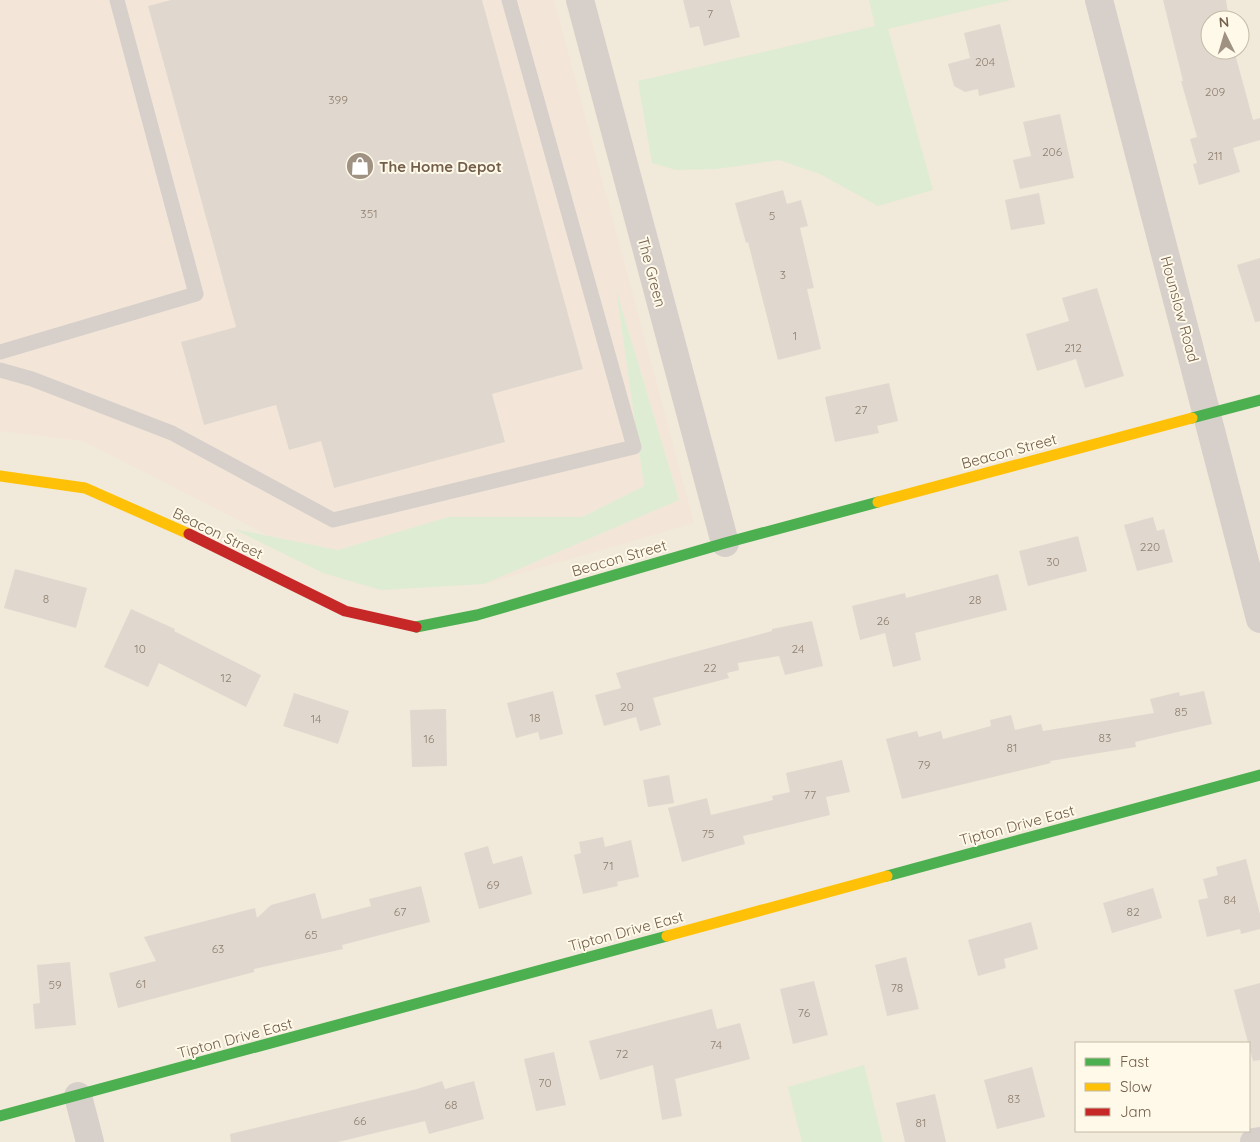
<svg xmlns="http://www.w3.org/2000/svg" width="1260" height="1142" font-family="Quicksand,sans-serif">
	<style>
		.residential { fill: #f1e9d9; fill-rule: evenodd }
		.commercial { fill: #f3e6d9 }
		.green { fill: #dfecd4 }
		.building { fill: #e0d8ce }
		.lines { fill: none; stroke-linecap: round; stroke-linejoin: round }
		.lane { stroke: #d7d0ca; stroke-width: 15 }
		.street { stroke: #d7d0ca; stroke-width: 28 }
		.fast { stroke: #4caf50; stroke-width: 11 }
		.slow { stroke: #ffc107; stroke-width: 11 }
		.jam { stroke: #c62828; stroke-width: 11 }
		.labels { text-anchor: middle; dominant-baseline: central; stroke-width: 4; stroke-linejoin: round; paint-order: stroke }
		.number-label { font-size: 12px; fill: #907f6e }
		.poi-label { font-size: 15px; font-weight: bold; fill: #735e4a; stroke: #fef9e9; text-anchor: start }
		.street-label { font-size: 15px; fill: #735e4a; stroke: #fef9e9 }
	</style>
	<rect width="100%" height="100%" fill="#f5f2e9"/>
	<!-- residential -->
	<path class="residential" d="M0,0H1260V1142H0ZM1210,20H1240V50H1210ZM1076,1043H1249V1131H1076Z"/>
	<!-- commercial -->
	<path class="commercial" d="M0,0H554L694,523L484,584L346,575L83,441L0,431Z"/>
	<!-- green -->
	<path class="green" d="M869,0H1011L888,29L933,190L878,206L820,174L779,160L716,169L676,170L652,163L638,81L875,26Z
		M616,289L679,500L484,584L381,590L323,573L234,529L338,550L448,517H582L644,486Z
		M864,1065L883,1142H802L788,1087Z"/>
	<!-- building -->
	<path class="building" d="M171,0H482L583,369L492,394L505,442L334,488L321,441L289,450L276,405L204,425L181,342L236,327L148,6Z
		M683,0H730L740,37L704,46L699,26L690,28Z
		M1163,0H1226L1229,20H1210V50H1234L1253,120L1260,118V140L1233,148L1240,172L1199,185L1193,164L1197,163L1190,139L1197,137L1181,81H1183Z
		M1000,24L1015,87L979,96L978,89L965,92L954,86L948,64L970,58L964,33Z
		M1060,114L1074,178L1020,189L1013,160L1031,156L1023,122Z
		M783,190L787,204L801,200L808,226L800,228L814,288L807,289L821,349L778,360L748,242L746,243L735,203Z
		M1039,193L1045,224L1011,230L1005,200Z
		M1260,258V321L1255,322L1237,265Z
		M1097,288L1124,376L1085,388L1076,359L1037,371L1026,334L1069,321L1062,298Z
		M889,383L898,421L877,426L879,433L835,442L825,397Z
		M1153,517L1157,531L1164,529L1173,562L1137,571L1124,525Z
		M1078,536L1087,571L1028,586L1019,551Z
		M15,569L87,588L76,628L4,608Z
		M998,574L1007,610L915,633L921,660L893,667L885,633L860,640L852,606L905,593L906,598Z
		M131,609L175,629L174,631L261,675L246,707L159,663L148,687L104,667Z
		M812,621L823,666L785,675L779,656L738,663L739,670L727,673L729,678L653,698L661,725L640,731L636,717L604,726L595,695L621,688L616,673L772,631V629Z
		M553,691L563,734L540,740L538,732L516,738L507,703Z
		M1204,691L1212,724L1135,742L1136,747L1050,761L1051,763L902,799L886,739L917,731L919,737L941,731L943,739L991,726L990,720L1011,715L1015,730L1041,724L1043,731L1154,713L1150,699L1179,692L1180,696Z
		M294,693L349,711L338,744L283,726Z
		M446,709L447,766L412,767L410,710Z
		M842,760L850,792L826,797L830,815L743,836L745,844L682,862L668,808L707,798L711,815L773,800L772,796L790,792L786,773Z
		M669,775L674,803L648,807L643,780Z
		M603,837L605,847L631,840L639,877L617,882L618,886L583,894L574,855L581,853L579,842Z
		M488,846L493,864L522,856L532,894L479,909L464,853Z
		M1246,859L1260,914V929L1241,934L1240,929L1207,937L1198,900L1208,898L1203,879L1218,875L1216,867Z
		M421,886L430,922L342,945L343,949L254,969V972L118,1008L109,973L156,961L144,937L255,908L257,918L271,905L315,893L322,919L371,906L369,899Z
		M1153,888L1162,918L1112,933L1103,903Z
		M1031,922L1038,949L1004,959L1006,968L978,976L968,940Z
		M906,957L919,1009L887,1016L875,965Z
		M70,962L76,1025L35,1029L33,1004L40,1003L37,965Z
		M814,981L828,1035L793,1044L780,989Z
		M1260,983V1060L1253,1061L1234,990Z
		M712,1009L717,1029L740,1023L750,1059L675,1079L682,1116L662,1120L653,1065L600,1080L589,1041Z
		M554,1052L566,1105L536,1111L524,1059Z
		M1032,1067L1045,1117L997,1129L984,1080Z
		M442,1081L445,1089L474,1081L484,1119L429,1134L425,1121L338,1142H231L230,1134L417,1089Z
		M935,1094L946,1142H905L896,1103Z"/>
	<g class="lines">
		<!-- lane -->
		<path class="lane" d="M0,352L196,294L117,0
			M0,370L32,379L172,433L333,520L634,447L509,0"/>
		<!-- street -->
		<path class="street" d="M580,0L725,543
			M1099,0L1260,619
			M78,1096L90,1142
			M1254,1142L1260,1141"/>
		<!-- fast -->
		<path class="fast" d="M1192,418L1260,400
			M416,627L477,615L725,543L878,502
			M887,876L1260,775
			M0,1116L667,936"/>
		<!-- slow -->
		<path class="slow" d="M0,476L85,488L189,534
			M878,502L1192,418
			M667,936L887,876"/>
		<!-- jam -->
		<path class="jam" d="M189,534L345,611L416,627"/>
	</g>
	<!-- icons -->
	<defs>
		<symbol id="shop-disc" viewBox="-11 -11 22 22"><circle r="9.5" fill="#a09282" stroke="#fef9e9"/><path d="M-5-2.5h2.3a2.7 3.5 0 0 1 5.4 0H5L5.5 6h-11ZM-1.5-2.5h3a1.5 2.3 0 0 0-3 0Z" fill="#fff"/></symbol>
	</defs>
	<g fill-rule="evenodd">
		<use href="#shop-disc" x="344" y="150" width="32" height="32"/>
	</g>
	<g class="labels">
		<!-- number labels -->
		<g class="number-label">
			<text x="710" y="13">7</text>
			<text x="985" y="61">204</text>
			<text x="1215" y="91">209</text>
			<text x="338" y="99">399</text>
			<text x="1052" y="151">206</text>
			<text x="1215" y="155">211</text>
			<text x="369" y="213">351</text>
			<text x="772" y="215">5</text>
			<text x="783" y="274">3</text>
			<text x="795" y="335">1</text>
			<text x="1073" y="347">212</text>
			<text x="861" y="409">27</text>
			<text x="1150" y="546">220</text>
			<text x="1053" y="561">30</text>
			<text x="46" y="598">8</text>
			<text x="975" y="599">28</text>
			<text x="883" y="620">26</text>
			<text x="140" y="648">10</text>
			<text x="798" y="648">24</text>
			<text x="710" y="667">22</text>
			<text x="226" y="677">12</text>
			<text x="627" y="706">20</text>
			<text x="1181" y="711">85</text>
			<text x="535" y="717">18</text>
			<text x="316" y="718">14</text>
			<text x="1105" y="737">83</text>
			<text x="429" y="738">16</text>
			<text x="1012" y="747">81</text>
			<text x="924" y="764">79</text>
			<text x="810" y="794">77</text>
			<text x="708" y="833">75</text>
			<text x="608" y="865">71</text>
			<text x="493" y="884">69</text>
			<text x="1230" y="899">84</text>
			<text x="400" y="911">67</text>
			<text x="1133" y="911">82</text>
			<text x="311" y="934">65</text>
			<text x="218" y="948">63</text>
			<text x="141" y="983">61</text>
			<text x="55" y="984">59</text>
			<text x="897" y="987">78</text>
			<text x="804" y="1012">76</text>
			<text x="716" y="1044">74</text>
			<text x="622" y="1053">72</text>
			<text x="545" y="1082">70</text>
			<text x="1014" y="1098">83</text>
			<text x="451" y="1104">68</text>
			<text x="360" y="1120">66</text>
			<text x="921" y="1122">81</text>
		</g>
		<!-- poi labels -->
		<g class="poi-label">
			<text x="379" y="166">The Home Depot</text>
		</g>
		<!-- street labels -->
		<g class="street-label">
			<text transform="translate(652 272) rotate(75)">The Green</text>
			<text transform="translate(1180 309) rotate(75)">Hounslow Road</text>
			<text transform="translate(1009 451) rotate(-15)">Beacon Street</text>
			<text transform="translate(218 533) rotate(26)">Beacon Street</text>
			<text transform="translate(619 558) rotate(-16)">Beacon Street</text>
			<text transform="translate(1017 825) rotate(-15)">Tipton Drive East</text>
			<text transform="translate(626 931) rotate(-15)">Tipton Drive East</text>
			<text transform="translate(235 1038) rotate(-15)">Tipton Drive East</text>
		</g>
	</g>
	<!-- legend -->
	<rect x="1075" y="1042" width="175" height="90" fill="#fef9e9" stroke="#c6bba9"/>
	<rect x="1085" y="1058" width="25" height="8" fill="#4caf50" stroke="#c6bba9"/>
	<text x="1120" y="1067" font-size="15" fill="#735e4a">Fast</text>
	<rect x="1085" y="1083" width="25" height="8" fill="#ffc107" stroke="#c6bba9"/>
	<text x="1120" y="1092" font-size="15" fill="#735e4a">Slow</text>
	<rect x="1085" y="1108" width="25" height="8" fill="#c62828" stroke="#c6bba9"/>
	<text x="1120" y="1117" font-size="15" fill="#735e4a">Jam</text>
	<!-- north arrow -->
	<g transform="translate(1225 35) rotate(355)"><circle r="24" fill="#fef9e9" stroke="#c6bba9"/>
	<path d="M0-4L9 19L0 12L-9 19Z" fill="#a09282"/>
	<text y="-8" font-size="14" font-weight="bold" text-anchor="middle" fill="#735e4a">N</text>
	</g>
</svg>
